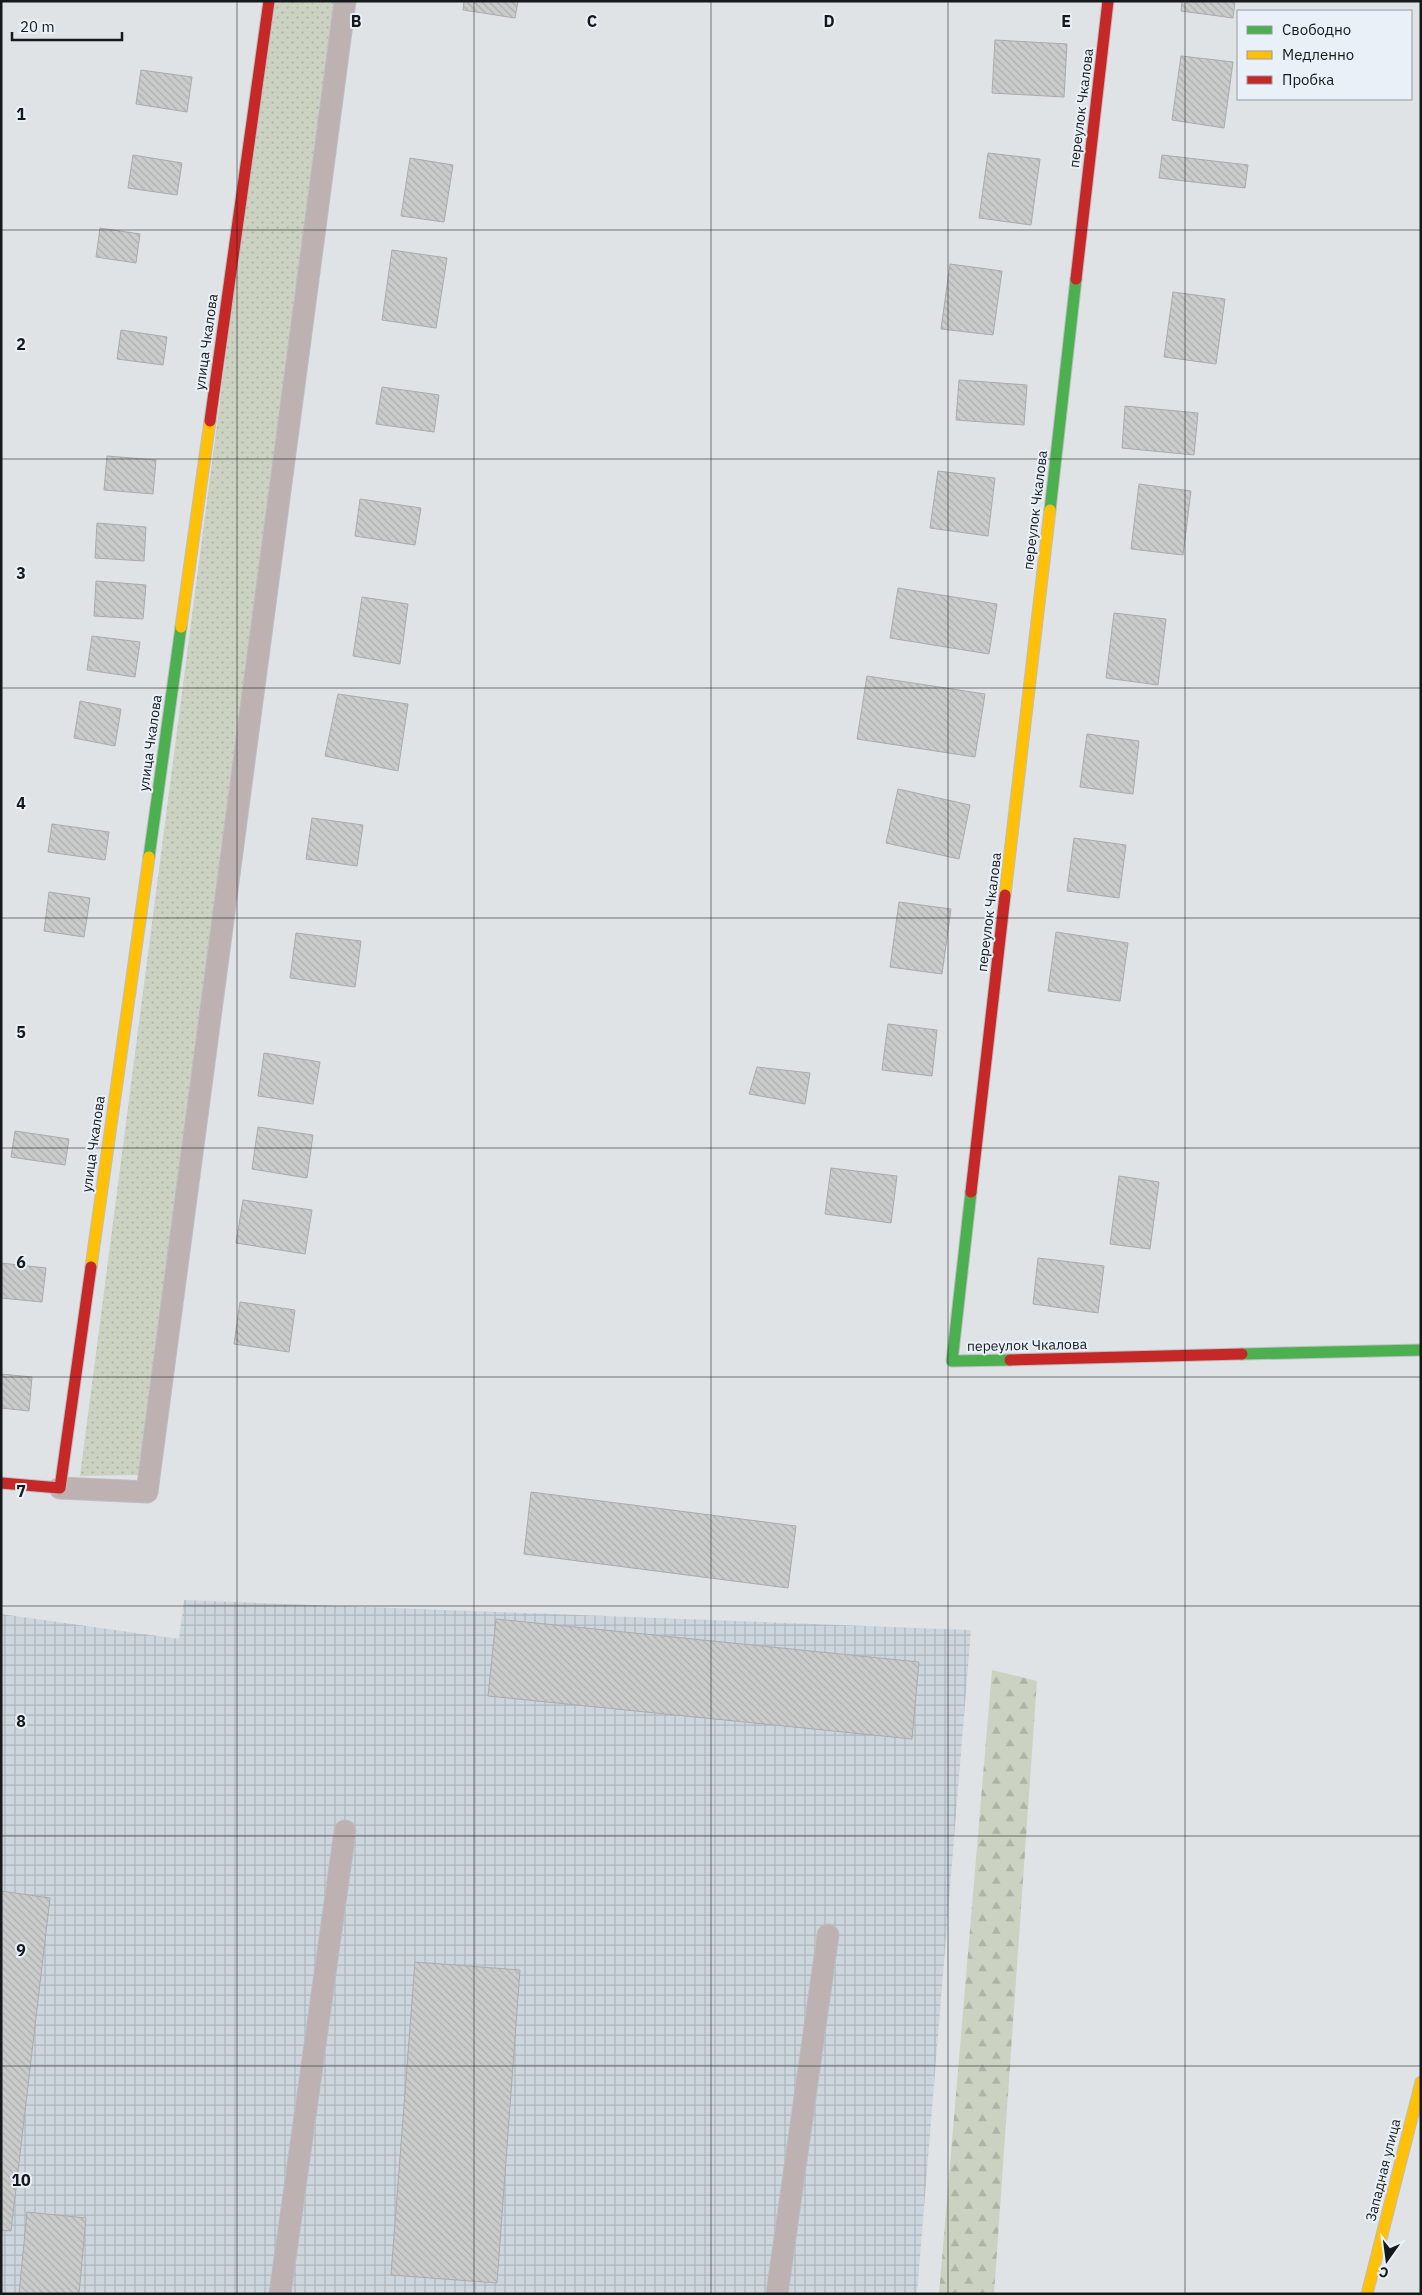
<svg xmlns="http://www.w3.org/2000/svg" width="1422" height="2295" font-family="'IBM Plex Sans',sans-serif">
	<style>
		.industrial { fill: url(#industrial-grid) }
		.green { fill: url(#green-dots) }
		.forest { fill: url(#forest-firs) }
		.building { fill: url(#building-back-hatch); stroke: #ababac }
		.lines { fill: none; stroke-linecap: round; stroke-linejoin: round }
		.lane-casing { stroke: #bcbfc1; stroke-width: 23 }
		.fast-casing { stroke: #bcbfc1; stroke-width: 13 }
		.slow-casing { stroke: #bcbfc1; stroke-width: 13 }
		.jam-casing { stroke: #bcbfc1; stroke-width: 13 }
		.lane { stroke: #bdb1b2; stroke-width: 21 }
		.fast { stroke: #4caf50; stroke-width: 11 }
		.slow { stroke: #ffc107; stroke-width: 11 }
		.jam { stroke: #c62828; stroke-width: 11 }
		.grid { fill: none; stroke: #16191b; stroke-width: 1; stroke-opacity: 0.55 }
		.labels { text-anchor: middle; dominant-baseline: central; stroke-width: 4; stroke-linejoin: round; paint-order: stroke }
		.street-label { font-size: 14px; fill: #16191b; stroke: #e9f0f7 }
		.grid-label { font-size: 16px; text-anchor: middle; font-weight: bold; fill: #16191b; stroke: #e9f0f7; stroke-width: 4; stroke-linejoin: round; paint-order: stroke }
	</style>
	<defs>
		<pattern id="industrial-grid" width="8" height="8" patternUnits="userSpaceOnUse" patternTransform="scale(1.25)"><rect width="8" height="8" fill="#cdd6dd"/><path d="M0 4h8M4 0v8" fill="none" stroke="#afb7bd"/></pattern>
		<pattern id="green-dots" width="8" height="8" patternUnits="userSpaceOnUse" patternTransform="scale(1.25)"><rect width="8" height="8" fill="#ccd2c1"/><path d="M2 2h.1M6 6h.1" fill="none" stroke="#aeb4a5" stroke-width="1.8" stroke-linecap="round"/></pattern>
		<pattern id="forest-firs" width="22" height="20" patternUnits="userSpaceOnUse" patternTransform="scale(1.25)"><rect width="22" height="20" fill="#ccd2c1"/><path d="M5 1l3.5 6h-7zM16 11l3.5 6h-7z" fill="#aeb4a5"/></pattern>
		<pattern id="building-back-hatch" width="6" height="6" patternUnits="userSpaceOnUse" patternTransform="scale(1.25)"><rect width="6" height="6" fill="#cacbcb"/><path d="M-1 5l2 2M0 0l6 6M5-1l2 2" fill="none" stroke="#adaeae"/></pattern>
	</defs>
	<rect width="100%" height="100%" fill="#dfe3e6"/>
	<!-- industrial -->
	<path class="industrial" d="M184,1600L971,1630L917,2294H1V1614L179,1639Z"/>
	<!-- green -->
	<path class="green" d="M272,1H344L138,1475L80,1476Z"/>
	<!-- forest -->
	<path class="forest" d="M992,1670L1037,1681L994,2294H939Z"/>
	<!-- building -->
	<path class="building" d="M464,1H518L515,18L463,10Z
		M1182,1H1235L1233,18L1181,11Z
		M995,40L1067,44L1064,97L992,93Z
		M1181,56L1233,62L1224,128L1172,120Z
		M141,70L192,77L187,112L136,104Z
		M988,153L1040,159L1031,225L979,218Z
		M133,155L182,163L177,195L128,188Z
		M1162,155L1248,165L1245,188L1159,178Z
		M410,158L453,165L444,222L401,216Z
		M100,228L140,234L136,263L96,257Z
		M392,250L447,258L436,328L382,320Z
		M950,264L1002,271L993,335L941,329Z
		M1173,292L1225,299L1216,364L1164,357Z
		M121,330L167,337L163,365L117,359Z
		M959,380L1027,385L1024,425L956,420Z
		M382,387L439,395L434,432L376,424Z
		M1125,406L1198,413L1194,455L1122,448Z
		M107,456L156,460L153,494L104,490Z
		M938,471L995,478L988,536L930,528Z
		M1139,484L1191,491L1183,555L1131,549Z
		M360,499L421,508L415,545L355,536Z
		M97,523L146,527L144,561L95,558Z
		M96,581L146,585L143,619L94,616Z
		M898,588L997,604L989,654L890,638Z
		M362,597L408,604L400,664L353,656Z
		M1114,613L1166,619L1158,685L1106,678Z
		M92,636L140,642L135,677L87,670Z
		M867,676L985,694L975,757L857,739Z
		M338,694L408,704L398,771L325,756Z
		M80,701L121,709L115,746L74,738Z
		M1087,734L1139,741L1133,794L1080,787Z
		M898,789L970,805L959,859L886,843Z
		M312,818L363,825L357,866L306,859Z
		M52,824L109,832L105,860L48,852Z
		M1074,838L1126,845L1119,898L1067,891Z
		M49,892L90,898L84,937L44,931Z
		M899,902L951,909L942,974L890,967Z
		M1056,932L1128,943L1120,1001L1048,991Z
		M296,933L361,941L355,987L290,978Z
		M888,1024L937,1030L932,1076L882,1070Z
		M264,1053L320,1062L313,1104L258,1096Z
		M757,1067L810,1073L805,1104L749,1094Z
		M258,1127L313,1135L307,1178L252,1169Z
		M15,1131L69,1139L65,1165L11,1157Z
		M831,1168L897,1176L891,1223L825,1214Z
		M1119,1176L1159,1182L1150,1249L1110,1244Z
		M243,1200L312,1210L305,1254L236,1243Z
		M1038,1258L1104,1266L1098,1313L1033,1304Z
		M1,1263L46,1268L42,1302L1,1298Z
		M240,1302L295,1310L289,1352L234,1344Z
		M1,1374L32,1377L29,1411L1,1408Z
		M531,1492L796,1526L788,1588L524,1554Z
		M496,1619L919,1662L912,1739L488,1696Z
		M1,1891L50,1898L11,2231L1,2230Z
		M415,1962L520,1970L497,2283L391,2275Z
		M27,2212L86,2218L79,2294H19Z"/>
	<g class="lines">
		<defs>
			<path id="lane" d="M60,1488L147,1492L345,1
				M280,2294L345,1831
				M777,2294L828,1935"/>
			<path id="fast" d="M1050,510L1076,279
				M149,857L181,627
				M971,1192L952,1361L1010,1360
				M1242,1354L1421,1350"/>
			<path id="slow" d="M181,627L210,421
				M1005,895L1050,510
				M91,1267L149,857
				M1367,2294L1421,2082"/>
			<path id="jam" d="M1076,279L1108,1
				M210,421L269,1
				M971,1192L1005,895
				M1010,1360L1242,1354
				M1,1483L60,1488L91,1267"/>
		</defs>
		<!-- lane casing -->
		<use href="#lane" class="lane-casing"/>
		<!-- fast casing -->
		<use href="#fast" class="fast-casing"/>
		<!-- slow casing -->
		<use href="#slow" class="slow-casing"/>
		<!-- jam casing -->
		<use href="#jam" class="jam-casing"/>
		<!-- lane -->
		<use href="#lane" class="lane"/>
		<!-- fast -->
		<use href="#fast" class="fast"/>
		<!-- slow -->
		<use href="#slow" class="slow"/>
		<!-- jam -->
		<use href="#jam" class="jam"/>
	</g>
	<!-- grid -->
	<path class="grid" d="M237,1V2294M474,1V2294M711,1V2294M948,1V2294M1185,1V2294M1,230H1421M1,459H1421M1,688H1421M1,918H1421M1,1148H1421M1,1377H1421M1,1606H1421M1,1836H1421M1,2066H1421"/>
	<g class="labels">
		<!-- street labels -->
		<g class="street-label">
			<text transform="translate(1081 108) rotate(-83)">переулок Чкалова</text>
			<text transform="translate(206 342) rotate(-82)">улица Чкалова</text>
			<text transform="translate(1035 510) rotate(-83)">переулок Чкалова</text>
			<text transform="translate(150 743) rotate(-82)">улица Чкалова</text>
			<text transform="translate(989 912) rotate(-83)">переулок Чкалова</text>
			<text transform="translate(93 1144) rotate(-82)">улица Чкалова</text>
			<text transform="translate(1027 1345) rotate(-1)">переулок Чкалова</text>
			<text transform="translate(1383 2170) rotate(-76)">Западная улица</text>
		</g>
	</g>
	<g class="grid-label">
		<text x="356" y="27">B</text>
		<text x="592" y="27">C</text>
		<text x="829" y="27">D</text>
		<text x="1066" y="27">E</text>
		<text x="21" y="120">1</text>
		<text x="21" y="350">2</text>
		<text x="21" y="579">3</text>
		<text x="21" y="809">4</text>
		<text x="21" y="1038">5</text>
		<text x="21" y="1268">6</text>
		<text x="21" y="1497">7</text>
		<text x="21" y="1727">8</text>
		<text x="21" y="1956">9</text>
		<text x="21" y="2186">10</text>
	</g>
	<!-- border -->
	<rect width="1422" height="2295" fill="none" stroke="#16191b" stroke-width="5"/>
	<!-- legend -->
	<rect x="1237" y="10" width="175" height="90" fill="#e9f0f7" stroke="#959a9f"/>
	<rect x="1247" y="26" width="25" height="8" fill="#4caf50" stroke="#959a9f"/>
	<text x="1282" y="35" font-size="15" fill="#16191b">Свободно</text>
	<rect x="1247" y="51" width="25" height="8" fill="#ffc107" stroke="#959a9f"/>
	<text x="1282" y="60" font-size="15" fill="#16191b">Медленно</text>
	<rect x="1247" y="76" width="25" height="8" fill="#c62828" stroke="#959a9f"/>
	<text x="1282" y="85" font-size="15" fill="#16191b">Пробка</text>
	<!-- north arrow -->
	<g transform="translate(1387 2260) rotate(194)" stroke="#e9f0f7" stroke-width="4" paint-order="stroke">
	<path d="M0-4L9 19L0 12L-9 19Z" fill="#16191b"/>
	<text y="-8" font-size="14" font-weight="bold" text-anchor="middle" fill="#16191b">С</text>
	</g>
	<!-- scale -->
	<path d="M12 32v8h110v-8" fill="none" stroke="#16191b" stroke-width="2.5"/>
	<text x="20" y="32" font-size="15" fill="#16191b" stroke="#e9f0f7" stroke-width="4" paint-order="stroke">20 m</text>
</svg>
